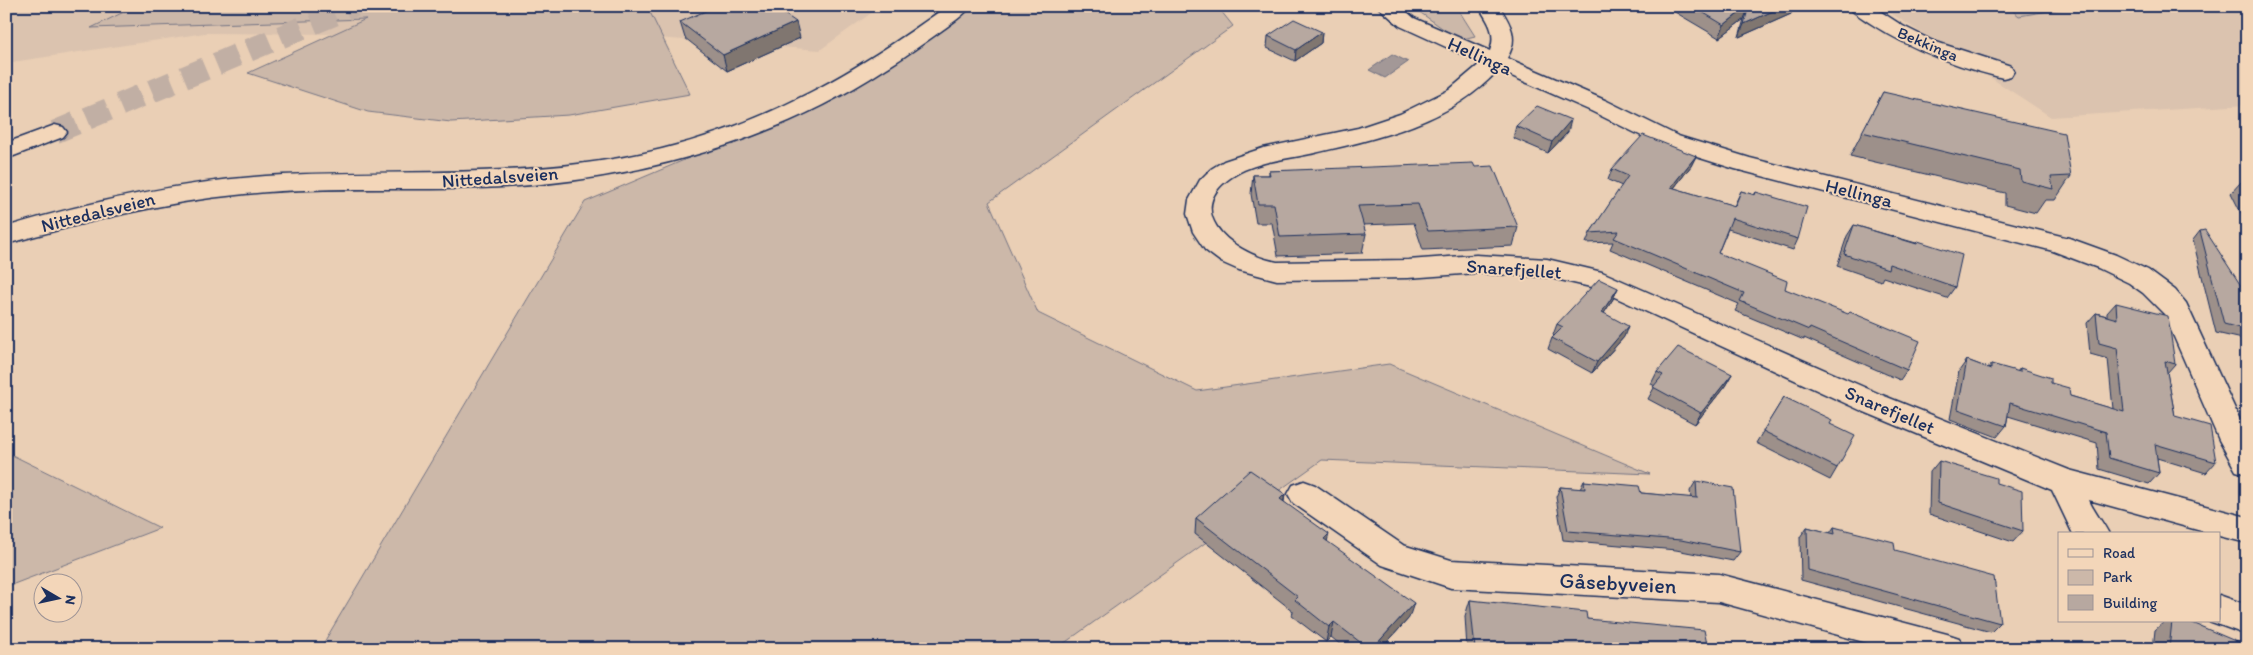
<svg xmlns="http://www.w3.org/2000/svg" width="2253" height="655" font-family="Itim,sans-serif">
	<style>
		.built { fill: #dbc3af }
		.green { fill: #ccb8a9; stroke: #747484 }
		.water { fill: #a39897; stroke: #6d6e80 }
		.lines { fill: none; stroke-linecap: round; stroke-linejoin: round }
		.highway-tunnel { stroke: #c1afa4; stroke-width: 23; stroke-dasharray: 23 12; stroke-linecap: butt }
		.minor-casing { stroke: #1b2f5e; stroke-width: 3 }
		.major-casing { stroke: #1b2f5e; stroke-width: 3 }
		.highway-casing { stroke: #1b2f5e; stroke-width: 3 }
		.minor { fill: #f3d6b9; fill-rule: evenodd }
		.major { fill: #f3d6b9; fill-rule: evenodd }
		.highway { fill: #f3d6b9; fill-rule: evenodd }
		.wall { fill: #9d908a; stroke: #1b2f5e }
		.shaded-wall { fill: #807670; stroke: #1b2f5e }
		.building { fill: #b7a8a0; stroke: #1b2f5e }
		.labels { text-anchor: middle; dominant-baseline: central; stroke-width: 4; stroke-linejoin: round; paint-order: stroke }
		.far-street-label { font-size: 16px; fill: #1b2f5e; stroke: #f3d6b9 }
		.street-label { font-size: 19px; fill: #1b2f5e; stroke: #f3d6b9 }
		.near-street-label { font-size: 22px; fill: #1b2f5e; stroke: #f3d6b9 }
	</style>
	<rect width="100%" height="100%" fill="#eacfb5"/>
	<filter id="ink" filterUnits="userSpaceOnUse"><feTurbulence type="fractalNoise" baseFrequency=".02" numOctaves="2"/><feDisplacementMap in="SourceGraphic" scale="10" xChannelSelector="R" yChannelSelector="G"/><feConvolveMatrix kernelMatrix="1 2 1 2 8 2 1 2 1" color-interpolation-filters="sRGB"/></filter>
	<g filter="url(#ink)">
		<!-- built -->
		<path class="built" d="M6,6H881L820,50L629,36L205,33L6,63Z
			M1880,6H2247V105L2051,117Z"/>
		<!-- green -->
		<path class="green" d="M136,6H647L690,94L569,115L451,122L368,112L248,73L366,19L91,28Z
			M952,6H1217L1233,26L989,202L1038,313L1197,391L1389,364L1650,474L1322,460L1056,649H320L585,202L722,144L866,73Z
			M1411,6H1456L1475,36L1459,40Z
			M2007,6H2078L2019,16Z
			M6,452L160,528L6,587Z"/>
		<!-- water -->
		<path class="water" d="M1392,54L1408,62L1385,78L1369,70Z"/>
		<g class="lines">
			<!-- highway-tunnel -->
			<path class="highway-tunnel" d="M55,132L354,6"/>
			<defs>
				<path id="minor" d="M1377,6H1400L1414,18L1490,51C1497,33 1488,21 1478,6H1499C1511,24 1519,39 1507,58L1607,101L1678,136L1750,158L2069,238L2116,255L2148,270L2175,290L2186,303L2247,435V474L2236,471L2219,440L2164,314L2143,293L2129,283L2098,268L2053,251L1735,169L1662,146L1591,111L1498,70C1451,123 1376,139 1310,154C1287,159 1262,161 1240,172C1177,206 1228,253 1277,262L1408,260L1476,255L1547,259L1602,272L1882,395L2069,470L2247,517V543L2219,536V534H2212L2089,500C2094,512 2103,522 2109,534H2073L2052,490L1862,411L1595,288L1547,277L1476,273L1408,278L1277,280L1239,270L1221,262L1205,250L1193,232L1187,214L1189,200L1200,180L1211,169L1224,161L1263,148L1358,128L1400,114L1449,90L1481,63L1400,26Z
					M1848,6H1872L1903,26L1933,41L2011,66L2014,71L2011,76L2003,78C1947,64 1897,44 1851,10Z
					M1304,481L1315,485L1403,545L1451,560L1719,574L1947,634L1959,638L1964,649H1889L1719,602L1451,588L1382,565L1293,503L1288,494L1293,485Z
					M2219,595L2247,605V635L2209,621H2219Z"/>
				<path id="major" d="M947,6H971C965,14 956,20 948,26C927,41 906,56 885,69C766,147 621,184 479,188C401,191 323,186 245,194C160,202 88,222 6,244V227C96,200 188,180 283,175C410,169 537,180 662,149C770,122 858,71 947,6Z"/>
				<path id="highway" d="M55,125L63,127L67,132L63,137L6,159V143Z"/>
			</defs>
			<!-- minor casing -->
			<use href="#minor" class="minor-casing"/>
			<!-- major casing -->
			<use href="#major" class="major-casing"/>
			<!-- highway casing -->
			<use href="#highway" class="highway-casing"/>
			<!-- minor -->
			<use href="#minor" class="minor"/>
			<!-- major -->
			<use href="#major" class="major"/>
			<!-- highway -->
			<use href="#highway" class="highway"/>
		</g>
		<!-- wall -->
		<path class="wall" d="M1653,6H1794L1791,14L1739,37L1744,19L1719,38L1668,8Z
			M680,22L800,38L727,71L685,38Z
			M1322,32L1321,43L1295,61L1267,48L1268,36Z
			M1883,92L2071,176L2055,200H2045L2036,213L2005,205V193L1850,156Z
			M1516,126L1568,132L1548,153L1513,138Z
			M1696,156L1691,166L1674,188L1734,206L1741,191L1754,195L1756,192L1798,239L1793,250L1728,229L1718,253L1785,289L1907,370L1900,380L1804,338V340L1735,311L1739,304L1610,249L1613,242L1586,243L1590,233L1622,186L1608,180L1612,169Z
			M1475,167L1518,227L1513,246L1423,250L1414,223L1363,225L1366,234L1362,253L1278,256L1272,223H1256L1251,194L1253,175H1269V171Z
			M2241,182L2247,183V225L2231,193Z
			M1854,225L1916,243L1918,241L1955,287L1947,298L1883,277L1881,281L1837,266L1847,236Z
			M2200,231L2247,295V340L2216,333L2193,240Z
			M1618,288L1613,299L1604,313L1624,337L1592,373L1548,349L1552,338L1554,336L1553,335L1557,324Z
			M2116,303L2175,364L2167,373L2175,416L2216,462L2206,473L2157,458L2159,473L2149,484L2099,469L2097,443L2008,416L2006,426L1997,437L1950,419L1959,371L1967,360L1988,368L1991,364L2017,372L2020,368L2051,383L2070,396L2113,409L2108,359L2090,354L2087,323L2096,313L2107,316V313Z
			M1657,372L1732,374L1725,386L1695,424L1648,399L1655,386L1651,384Z
			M1784,397L1830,424L1837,468L1830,480L1756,443Z
			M1939,461L2023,531L2013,542L1929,514L1930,472Z
			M1584,481L1641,493L1691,498L1690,491L1696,481L1740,552L1733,561L1676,550L1563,540L1556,497L1560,487L1580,489Z
			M1285,494L1284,502L1409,618L1381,649H1346L1331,637L1326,642L1292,616L1293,611L1195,534L1196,518Z
			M1807,527L1830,533L1834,527L1895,550L2000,623L1991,632L1801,580L1800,537Z
			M1470,600L1587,619L1708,649H1467L1465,616Z
			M2165,621H2188L2247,649H2153L2155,630Z"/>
		<!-- shaded-wall -->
		<path class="shaded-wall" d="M1749,6L1744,19L1719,38L1724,25Z
			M1784,6H1794L1791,14L1739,37L1744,24Z
			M796,22L800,38L727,71L723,55Z
			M1322,32L1321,43L1295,61L1296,50Z
			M1571,120L1568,132L1548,153L1552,142Z
			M1696,156L1691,166L1667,197L1671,187Z
			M1618,288L1613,299L1598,323L1602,312Z
			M1628,326L1624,337L1592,373L1597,362Z
			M1732,374L1725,386L1695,424L1701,413Z
			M1285,494L1282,510L1280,499Z
			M1329,534L1325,550L1324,539Z
			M1414,603L1409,618L1381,649H1372Z
			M1334,622L1331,637L1326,642L1329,627Z"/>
		<!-- building -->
		<path class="building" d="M717,6H773L796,22L723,55L680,22Z
			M1692,6H1748L1724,25Z
			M1749,6H1784L1744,24Z
			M1294,19L1322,32L1296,50L1268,36Z
			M1883,92L2064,133L2071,176L2051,177L2053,189L2021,181L2020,170L1862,132Z
			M1537,106L1571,120L1552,142L1516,126Z
			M1643,135L1696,156L1671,187L1735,206L1741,191L1755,195L1756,192L1807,207L1798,239L1732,218L1718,253L1787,281L1785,289L1848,314L1850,312L1920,341L1907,370L1810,328L1809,330L1740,301L1744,293L1614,238L1619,231L1590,233L1628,176L1612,169Z
			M1473,163L1475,167L1493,166L1518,227L1428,231L1418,204L1358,206L1366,234L1280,237L1274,204H1258L1253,175H1270L1269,171Z
			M2241,182L2247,183V193Z
			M1854,225L1917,244L1918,241L1962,255L1955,287L1889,264L1888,269L1844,254Z
			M2205,230L2247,295V330L2224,324L2200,231Z
			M1599,279L1618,288L1602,312L1628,326L1597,362L1552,338L1563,327L1557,324Z
			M2116,303L2168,316L2175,364L2165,361L2175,416L2210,426L2216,462L2155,444L2159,473L2109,458L2106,432L2010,403L2006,426L1958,409L1967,360L1991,369V364L2020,372V368L2051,378V383L2069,388L2070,396L2124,412L2117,348L2099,343L2096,313L2117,319Z
			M1678,347L1732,374L1701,413L1653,387L1663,375L1657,372Z
			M1784,397L1832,420L1830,424L1855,436L1837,468L1763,431Z
			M1939,461L1996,478V483L2022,491L2023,531L1938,503Z
			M1250,470L1285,494L1280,499L1329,534L1324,539L1414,603L1372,649H1369L1334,622L1329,627L1295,600L1298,597L1196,518Z
			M1584,481L1639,486L1641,493L1697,498L1696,481L1733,488L1740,552L1681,540L1568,531L1560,487L1585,489Z
			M1807,527L1835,534L1834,527L1894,542L1895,550L1994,577L2000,623L1808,570Z
			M1470,600L1586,612L1587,619L1704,630L1708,649H1475Z
			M2172,621H2188L2247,646V649H2169Z"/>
	</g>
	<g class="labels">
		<!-- far-street labels -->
		<g class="far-street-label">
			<text transform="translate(1928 44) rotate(23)">Bekkinga</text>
		</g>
		<!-- street labels -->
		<g class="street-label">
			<text transform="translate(1480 56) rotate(24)">Hellinga</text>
			<text transform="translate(500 177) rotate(-4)">Nittedalsveien</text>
			<text transform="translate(1859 193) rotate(14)">Hellinga</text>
			<text transform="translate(98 212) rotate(-14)">Nittedalsveien</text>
			<text transform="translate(1514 269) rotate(4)">Snarefjellet</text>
			<text transform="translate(1890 410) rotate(23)">Snarefjellet</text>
		</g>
		<!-- near-street labels -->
		<g class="near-street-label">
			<text transform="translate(1618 583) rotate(3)">Gåsebyveien</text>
		</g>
	</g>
	<!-- margin -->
	<rect width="2253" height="655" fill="none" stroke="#f3d6b9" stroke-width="25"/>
	<rect x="12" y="12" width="2228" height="630" fill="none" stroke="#1b2f5e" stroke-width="2" filter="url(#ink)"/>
	<!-- legend -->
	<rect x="2058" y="532" width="162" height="90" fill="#f3d6b9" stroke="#9d9395"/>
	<rect x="2068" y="549" width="25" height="8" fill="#f3d6b9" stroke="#9d9395"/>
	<text x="2103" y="558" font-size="15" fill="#1b2f5e">Road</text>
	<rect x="2068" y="570" width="25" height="15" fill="#ccb8a9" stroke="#9d9395"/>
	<text x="2103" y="582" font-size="15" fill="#1b2f5e">Park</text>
	<rect x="2068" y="595" width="25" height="15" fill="#b7a8a0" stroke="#9d9395"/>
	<text x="2103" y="608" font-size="15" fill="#1b2f5e">Building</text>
	<!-- north arrow -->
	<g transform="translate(58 598) rotate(99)"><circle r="24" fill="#f3d6b9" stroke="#9d9395"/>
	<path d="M0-4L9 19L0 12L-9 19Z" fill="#1b2f5e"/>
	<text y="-8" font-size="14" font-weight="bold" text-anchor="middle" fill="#1b2f5e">N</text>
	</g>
</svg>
